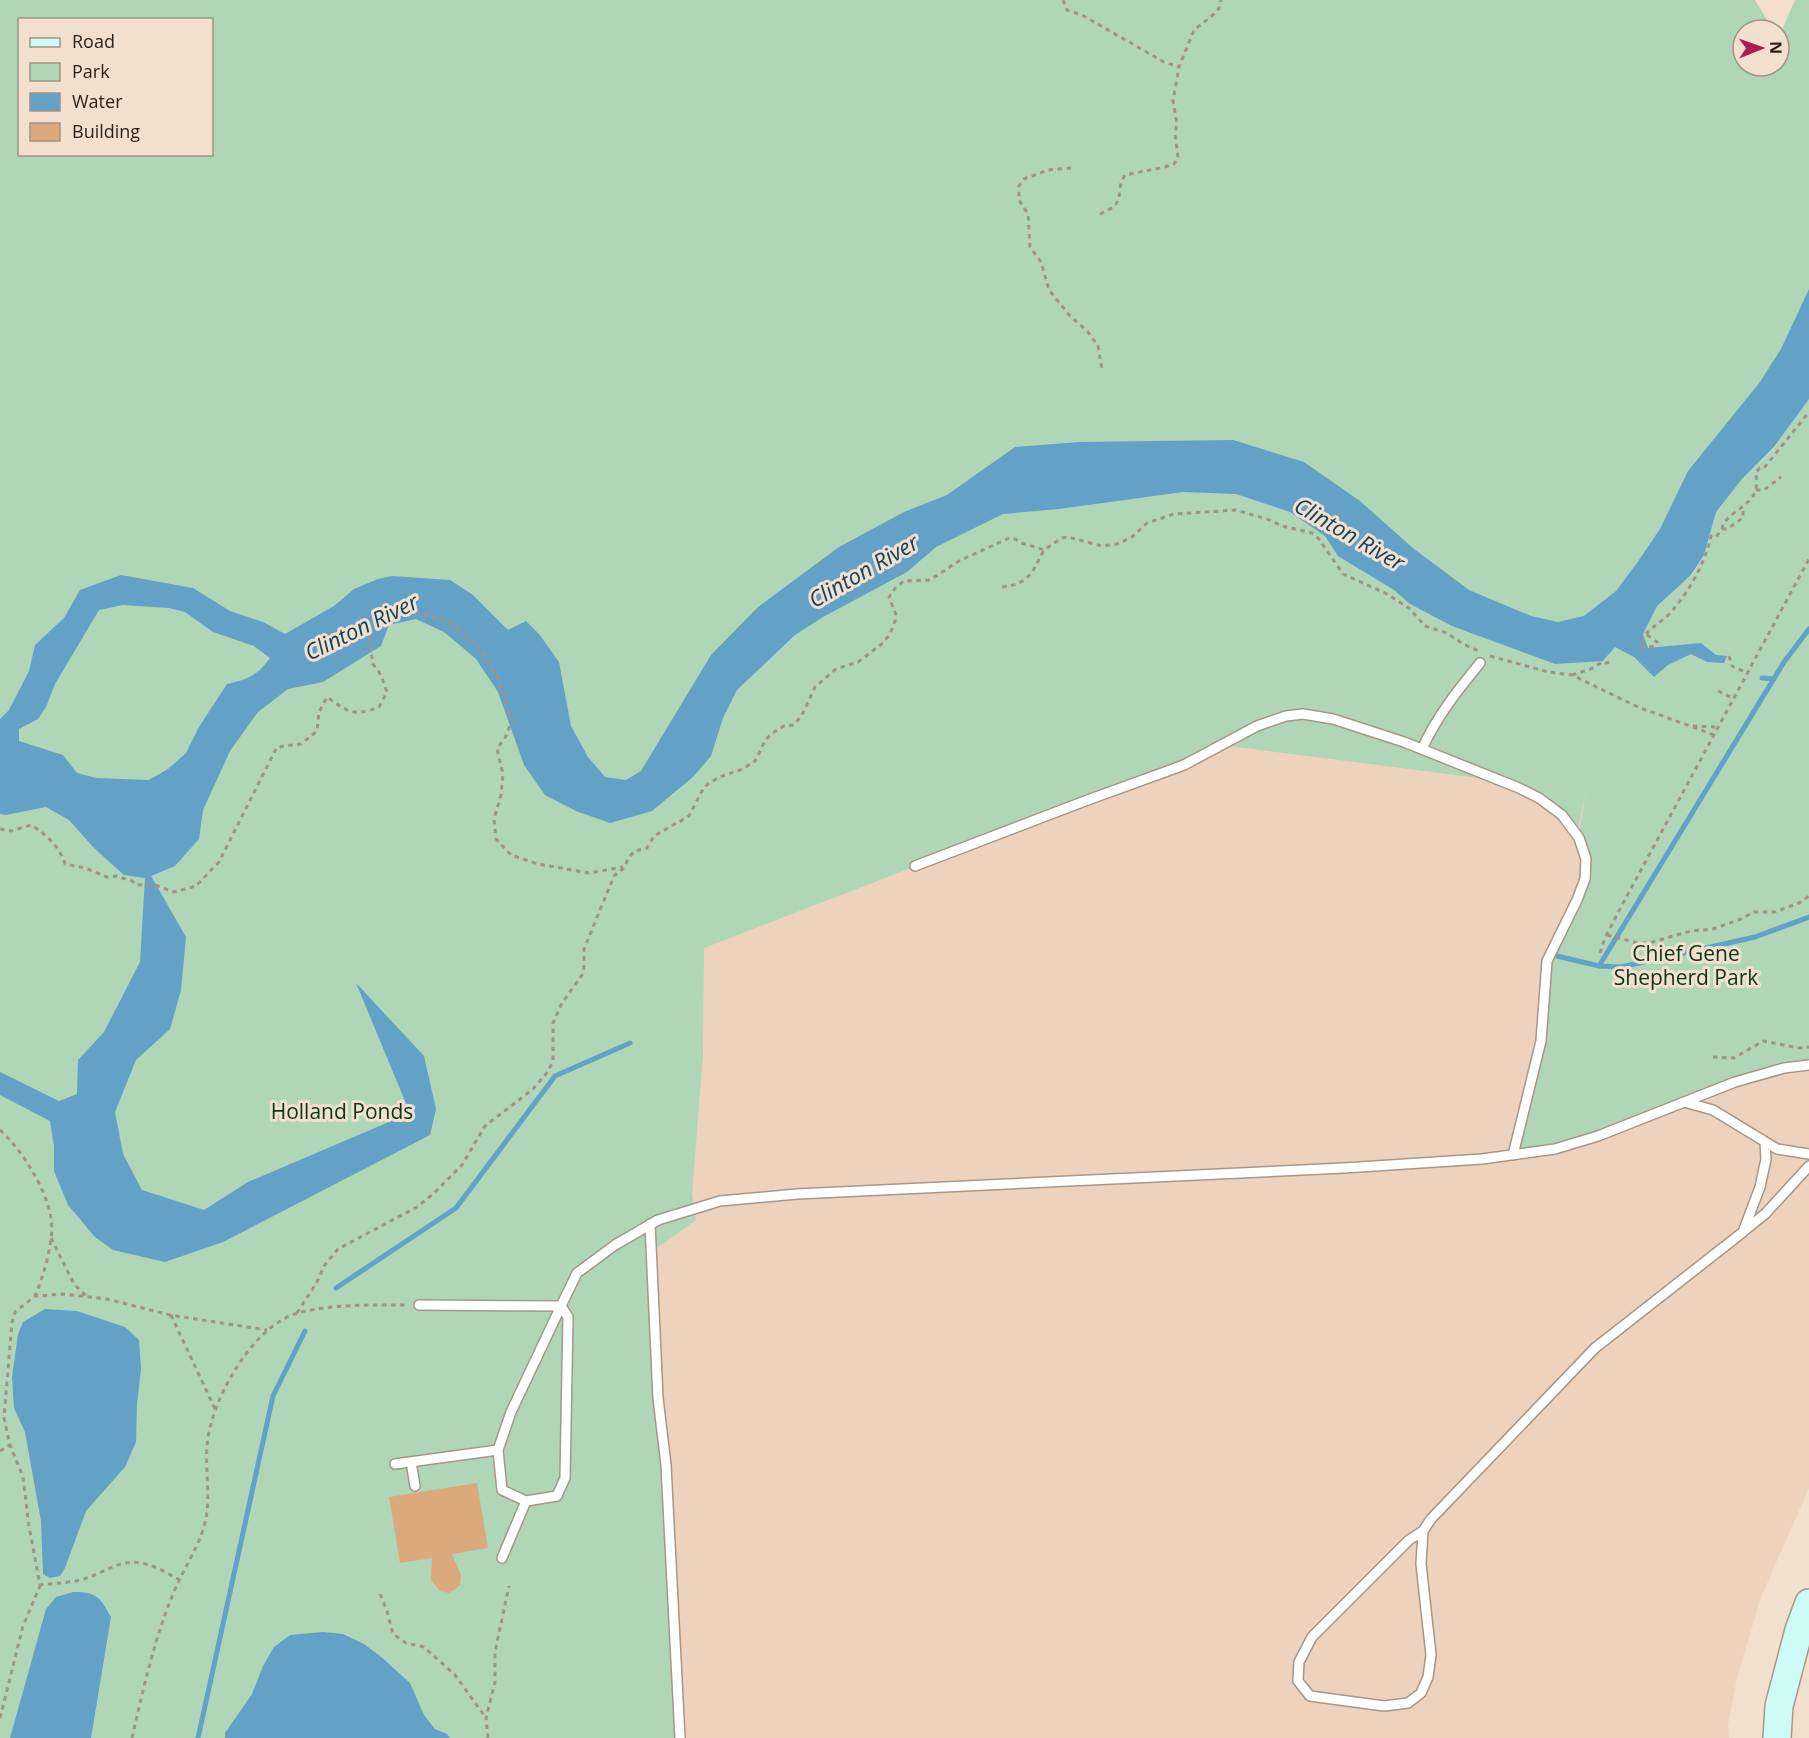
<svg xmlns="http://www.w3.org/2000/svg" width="1809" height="1738" font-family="'Open Sans',sans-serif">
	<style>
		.built { fill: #edd2bd }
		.green { fill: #aed6b7; fill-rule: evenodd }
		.water { fill: #63a1c7; fill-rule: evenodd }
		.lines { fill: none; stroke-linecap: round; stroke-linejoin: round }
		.stream { stroke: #63a1c7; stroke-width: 5 }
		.building { fill: #dca97c }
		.lane-casing { stroke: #a99686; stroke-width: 12 }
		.secondary-casing { stroke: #a99686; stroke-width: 30 }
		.path { stroke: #a19386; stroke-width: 3; stroke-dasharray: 4.5 4.5; stroke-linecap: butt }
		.lane { stroke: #fff; stroke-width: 9 }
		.secondary { stroke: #cefbf5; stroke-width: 27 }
		.labels { text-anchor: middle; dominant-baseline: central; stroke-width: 6; stroke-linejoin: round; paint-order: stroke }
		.park-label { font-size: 21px; fill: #09361b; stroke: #f3dfce }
		.water-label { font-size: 22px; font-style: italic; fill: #10435d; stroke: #f3dfce }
	</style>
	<rect width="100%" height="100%" fill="#f3dfce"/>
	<!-- built -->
	<path class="built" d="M1634,708L1809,1060V1488L1761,1597L1737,1678L1728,1725L1729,1738H671L492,1422L663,943L927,740Z"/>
	<!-- green -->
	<path class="green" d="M0,0H1755L1773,30H1743V66H1779V37L1795,0H1809V356L1644,583L1550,662L1605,660L1614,646L1656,604L1692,575L1704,555L1716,511L1742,479L1774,448L1809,397V1061L1596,1134L1555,1145L1517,1151L1544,1042L1549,962L1588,880L1579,832L1586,792L1578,828L1565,812L1510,782L1222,745L1188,761L704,948L703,1054L692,1194L696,1220L654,1250L677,1738H0ZM20,20H212V154H20Z"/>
	<!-- water -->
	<path class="water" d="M1809,289V399L1774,447L1742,479L1716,512L1704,555L1691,575L1657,606L1643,634L1648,648L1701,643L1716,655L1727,656L1724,663L1707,662L1691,654L1668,665L1654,677L1634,657L1615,647L1603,661L1555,664L1452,626L1410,604L1394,590L1338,556L1325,536L1290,512L1236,494L1183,492L1059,509L1003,514L936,547L907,572L823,617L795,635L737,690L723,718L711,756L693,777L652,811L610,823L576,811L545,795L524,765L498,692L476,659L444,632L416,619L389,625L381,646L323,682L288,689L258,712L230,751L203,810L199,839L175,866L151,876L186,937L181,990L170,1029L136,1060L115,1112L123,1154L142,1190L204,1210L248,1182L410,1113L356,983L424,1056L436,1109L430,1135L223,1242L165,1262L113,1250L95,1237L68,1205L54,1171V1146L50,1121L0,1095V1072L59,1101L77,1094L78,1060L104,1032L140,962L145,878L124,875L94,848L69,820L46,807L6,815L0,814V719L9,710L29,671L35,645L64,618L80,590L121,575L193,588L230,611L263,622L285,634L334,606L354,589L378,579L392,576L450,580L473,595L508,630L526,621L539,634L559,662L571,726L588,757L605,777L626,780L641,771L711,655L758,607L839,547L904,512L947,495L1015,447L1079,442L1233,440L1304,462L1360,501L1414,549L1469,590L1531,616L1558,622L1584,616L1616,591L1637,563L1660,529L1688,471L1760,382L1781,349ZM123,605L169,608L185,612L213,632L254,646L270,658C257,676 248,679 227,684L199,727L186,753L168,769L149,780L96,778L77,773L63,755L19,741V729L38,719L46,707L55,684L99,610Z
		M45,1309L77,1311L125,1327L139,1340L141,1369L137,1404L136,1442L125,1467L86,1511L65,1568L60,1576L50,1578L43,1574L41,1521L25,1432L14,1408L12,1377L18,1334L23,1322Z
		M73,1592C97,1592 100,1597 111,1617L91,1738H10L46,1609L56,1597Z
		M323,1632L343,1634L364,1644L380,1656L410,1683L424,1715L435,1729L447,1734L450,1738H225V1733L252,1694L263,1666L274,1647L290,1635Z"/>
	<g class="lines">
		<!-- stream -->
		<path class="stream" d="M1762,678L1774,679
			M1557,956L1599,966L1621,967L1755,937L1809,917
			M1599,966L1784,662L1809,629
			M336,1288L456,1208L555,1076L630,1043
			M198,1738L273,1396L305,1331"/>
	</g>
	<!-- building -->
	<path class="building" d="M477,1483L488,1548L452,1554L461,1575L460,1584L457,1588L449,1593L440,1591L431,1580L432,1558L400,1563L389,1497Z"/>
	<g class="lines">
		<defs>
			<path id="lane" d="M1422,749C1437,716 1458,690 1480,663
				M915,866L1085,801L1184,765L1257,726L1286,716L1303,714L1333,719L1404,742L1519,788L1539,798L1562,815L1579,838L1586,859L1585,879L1577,900L1547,961L1541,1041L1513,1155
				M1684,1102L1713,1110L1777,1149L1809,1154
				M650,1224L658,1398L666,1465L680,1738
				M1745,1230L1765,1214L1809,1166
				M419,1305L561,1306L577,1273L615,1245L658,1220L720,1201L797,1194L1344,1168L1482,1159L1555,1149L1598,1136L1735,1082L1784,1068L1809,1065
				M561,1306L568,1317L565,1478L557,1496L526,1501L502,1490L498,1450L511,1412Z
				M411,1462L415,1486
				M395,1464L498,1450
				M1423,1531L1409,1540L1312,1637L1299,1662L1298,1681L1310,1696L1384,1706L1408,1703L1421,1693L1428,1677L1431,1655L1421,1564L1423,1531L1431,1519L1595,1348L1743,1232L1760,1187L1766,1159L1765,1142
				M502,1558L526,1501"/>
			<path id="secondary" d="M1777,1738L1779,1706L1799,1630L1809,1603"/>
		</defs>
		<!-- lane casing -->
		<use href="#lane" class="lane-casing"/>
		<!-- secondary casing -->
		<use href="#secondary" class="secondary-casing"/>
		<!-- path -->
		<path class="path" d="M1063,0L1067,10L1082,15L1164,62L1179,67
			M1071,168L1048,170L1024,179L1019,186V200L1028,214L1030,247L1041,262L1049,290L1070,316L1088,332L1098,346L1102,369
			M1100,214C1129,202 1113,195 1125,175L1165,167L1174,164L1178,158L1175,133L1177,124L1173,101L1179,67L1194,30L1214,14L1219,8L1221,0
			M1756,490H1764L1781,477
			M1722,529H1727L1743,518V507
			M1002,587C1030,584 1032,572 1044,550
			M1647,635L1657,642L1655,646L1642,648L1641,645C1645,628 1661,624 1672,611C1690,590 1705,563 1711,536L1716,537L1722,529C1725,512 1753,507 1756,488C1757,483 1756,477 1756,472L1760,468H1764L1809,412
			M1490,656L1548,672L1572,675L1638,707L1690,726L1718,727
			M1729,656L1732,666L1747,673
			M1572,675L1591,669L1602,662L1606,663L1610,662
			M1718,691L1733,698
			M1693,727L1714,735
			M0,829L11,831L31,825C45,833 60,847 65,864L85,868L107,877L116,876L132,881L137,885L152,884L174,892L196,886L219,862L277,747L301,744L317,731L319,712L327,697C348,712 354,717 379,707L387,692L381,675L373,664L368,632L382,619L410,610L449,622L478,646L497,676L512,720L506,736L497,749L503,774L501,795L494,819L496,839L511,855L538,864L589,873L623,867
			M1607,935L1638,943H1649L1691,931L1713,929L1741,919L1754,912H1775L1799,903L1809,896
			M1600,953L1605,938L1621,907L1809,559
			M1713,1057L1734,1058L1763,1041L1799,1048L1809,1047
			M0,1130C22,1150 46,1188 51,1218C55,1238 43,1278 35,1296
			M51,1238L74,1284L86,1296
			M297,1313L317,1282L324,1266L338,1249L417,1207L433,1194L462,1165L485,1126L533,1089L546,1074L553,1062V1023L562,1003L582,975L584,966V949L614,876L625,867L628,858L635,851L647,848L654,836L689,816L703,789L709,783L722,776L743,769L755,761L765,741L771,734L784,726L794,725L802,715L815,687L836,669L858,662L883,643L890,634L895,621L896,615L889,597L896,587L904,581L930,580L959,561L1007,539L1013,538L1022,543L1044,550L1062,538L1068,537L1102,546L1117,544L1132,537L1147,523L1174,514L1236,510L1267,519L1282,526L1312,533L1319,539L1343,574L1385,593L1409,608L1425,626L1447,633L1463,644L1479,651
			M171,1315L215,1409
			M0,1451L10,1445
			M180,1580C168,1574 155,1565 141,1563C121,1559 105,1572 87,1578C72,1583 56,1583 40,1585L29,1526L23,1477L10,1445L4,1418L12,1322L15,1312L35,1296L63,1294L107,1299L170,1315L267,1330
			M380,1594L387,1611L393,1634L406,1643L424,1647L455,1675L486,1718
			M0,1718L23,1626L40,1586
			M132,1738C143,1690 154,1640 173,1594C183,1569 198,1549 205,1523C211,1498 205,1471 207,1446C210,1401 253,1325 298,1313C331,1304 373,1305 407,1305
			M488,1738L486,1718L495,1682V1652L509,1586"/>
		<!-- lane -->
		<use href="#lane" class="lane"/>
		<!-- secondary -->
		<use href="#secondary" class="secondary"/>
	</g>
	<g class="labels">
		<!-- park labels -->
		<g class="park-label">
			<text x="1686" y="953">Chief Gene<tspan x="1686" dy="24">Shepherd Park</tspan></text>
			<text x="342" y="1111">Holland Ponds</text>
		</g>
		<!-- water labels -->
		<g class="water-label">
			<text transform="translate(1350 533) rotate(30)">Clinton River</text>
			<text transform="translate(863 570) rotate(-30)">Clinton River</text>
			<text transform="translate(361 626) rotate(-26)">Clinton River</text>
		</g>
	</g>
	<!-- legend -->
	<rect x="18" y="18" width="195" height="138" fill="#f3dfce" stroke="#a19285" stroke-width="1.5"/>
	<rect x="30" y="38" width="30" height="9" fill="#cefbf5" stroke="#a19285" stroke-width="1.5"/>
	<text x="72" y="48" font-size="18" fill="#261f18">Road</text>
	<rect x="30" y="63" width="30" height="18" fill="#aed6b7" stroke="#a19285" stroke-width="1.5"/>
	<text x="72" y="78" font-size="18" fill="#261f18">Park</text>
	<rect x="30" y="93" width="30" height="18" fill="#63a1c7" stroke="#a19285" stroke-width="1.5"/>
	<text x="72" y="108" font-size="18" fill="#261f18">Water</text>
	<rect x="30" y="123" width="30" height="18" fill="#dca97c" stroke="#a19285" stroke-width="1.5"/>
	<text x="72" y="138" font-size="18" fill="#261f18">Building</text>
	<!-- north arrow -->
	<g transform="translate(1761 48) rotate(89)"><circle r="28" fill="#f3dfce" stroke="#a19285" stroke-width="1.5"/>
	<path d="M0-4.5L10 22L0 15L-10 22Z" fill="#ab1b54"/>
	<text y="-9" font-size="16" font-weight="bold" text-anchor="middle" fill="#261f18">N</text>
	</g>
</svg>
